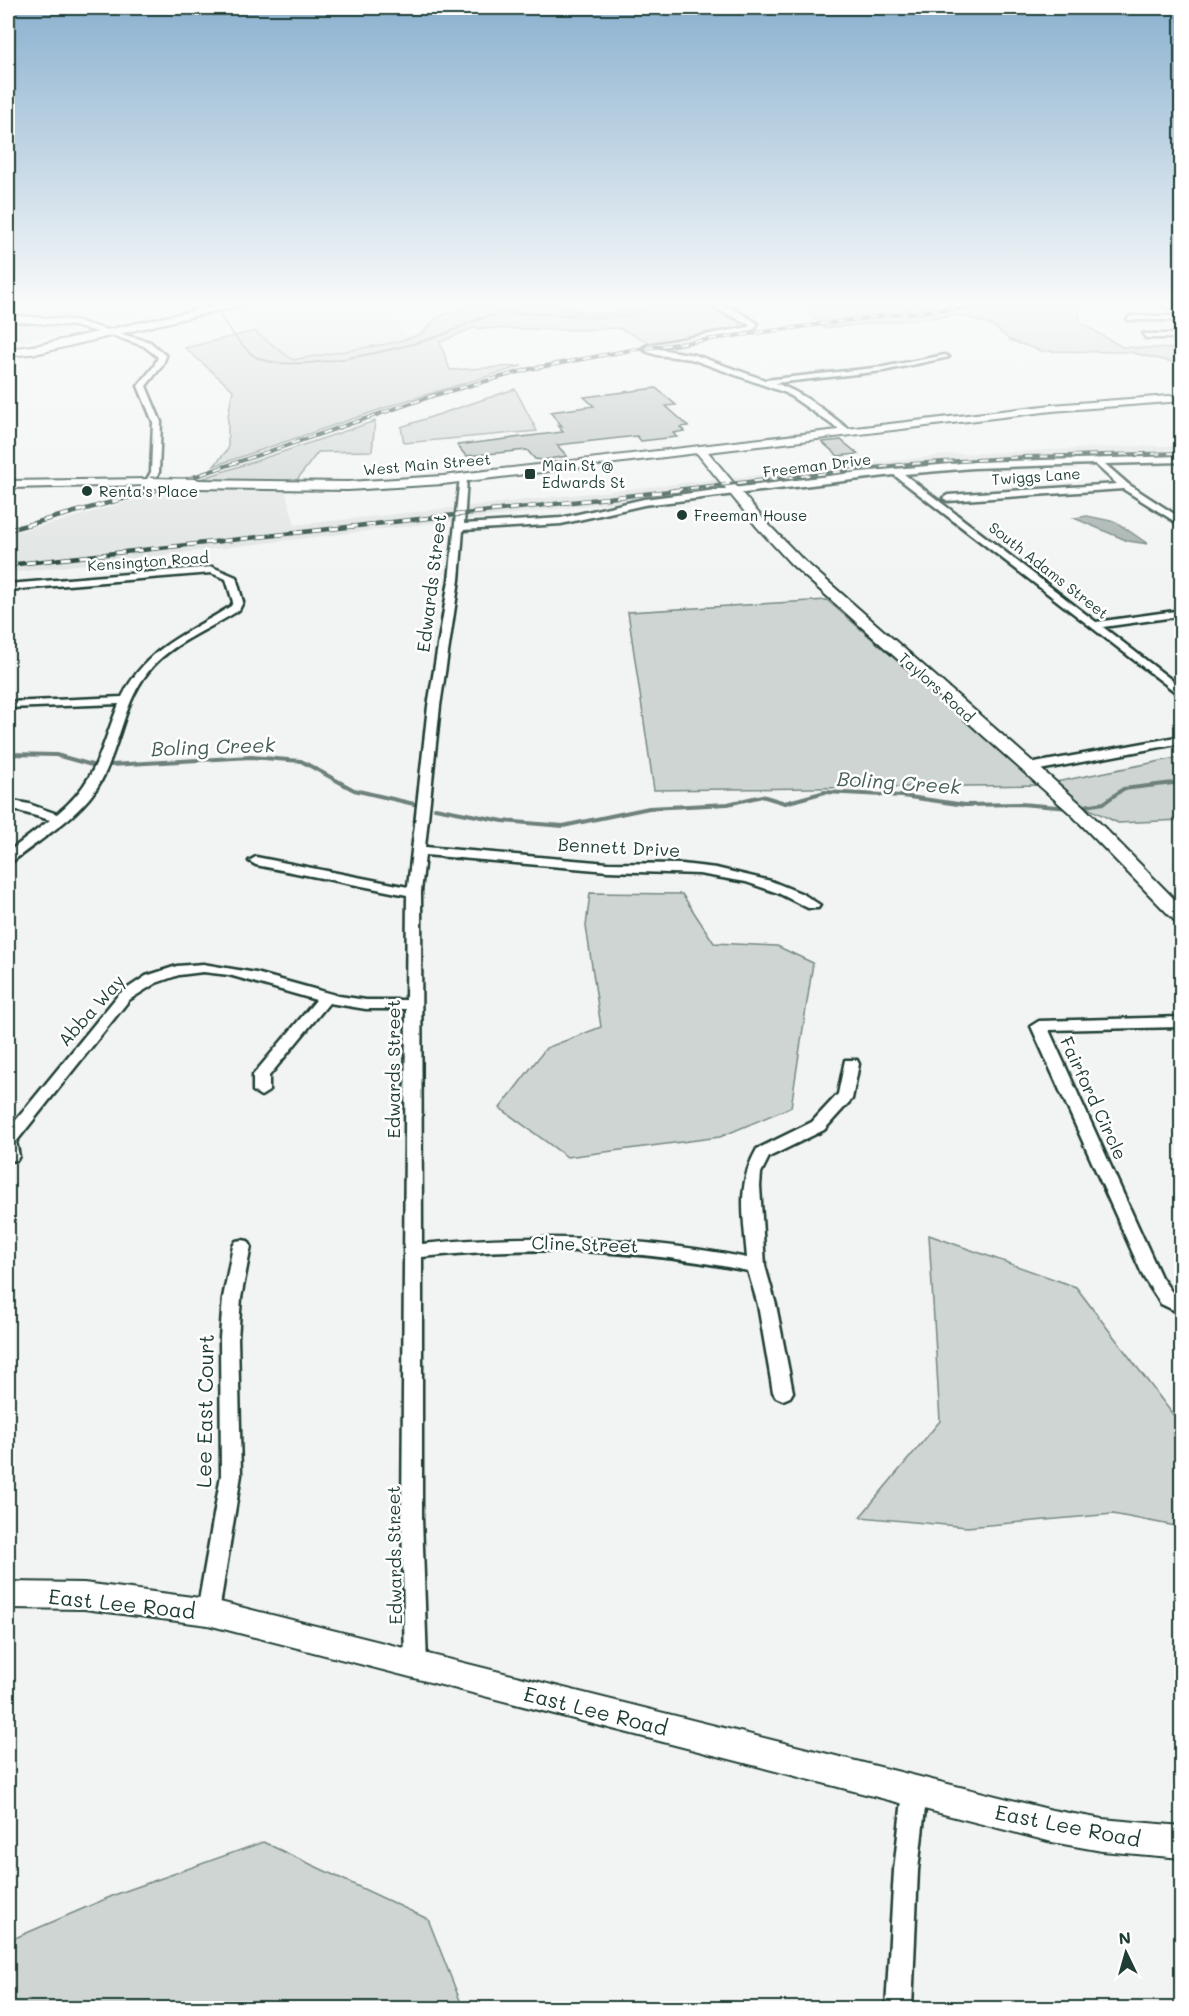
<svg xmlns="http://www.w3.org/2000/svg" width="1189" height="2016" font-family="Mali,sans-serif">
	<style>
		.built { fill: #e0e4e3 }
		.green { fill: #ced5d3; stroke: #768984; stroke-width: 1.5 }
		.water { fill: #a1adaa; stroke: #6d807b; stroke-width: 1.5 }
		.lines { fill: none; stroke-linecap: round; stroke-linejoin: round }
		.stream-far1 { stroke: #6d807b; stroke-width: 2 }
		.stream { stroke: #6d807b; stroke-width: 4 }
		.river { fill: #a1adaa; fill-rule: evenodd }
		.building { fill: #b7c1bd; stroke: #1f3d34; stroke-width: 1.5 }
		.minor-casing { stroke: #1f3d34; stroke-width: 5 }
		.tertiary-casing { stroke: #1f3d34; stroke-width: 4 }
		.primary-casing { stroke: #1f3d34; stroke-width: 4 }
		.minor { fill: #fff; fill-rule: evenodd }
		.tertiary { fill: #fff; fill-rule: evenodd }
		.primary { fill: #fff; fill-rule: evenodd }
		.rail-far1-casing { stroke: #1f3d34; stroke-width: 4 }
		.rail-casing { stroke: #1f3d34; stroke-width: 4.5 }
		.rail-far1 { stroke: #fff; stroke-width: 2; stroke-dasharray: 8; stroke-linecap: butt }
		.rail { stroke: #fff; stroke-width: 3; stroke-dasharray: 9; stroke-linecap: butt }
		.tertiary-bridge-casing { stroke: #1f3d34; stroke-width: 13; stroke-linecap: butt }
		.tertiary-bridge { stroke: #fff; stroke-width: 10 }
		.poi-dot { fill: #1f3d34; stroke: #fff; stroke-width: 2 }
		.labels { text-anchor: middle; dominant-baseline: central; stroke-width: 5; stroke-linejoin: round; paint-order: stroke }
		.far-street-label { font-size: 15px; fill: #1f3d34; stroke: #fff }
		.far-poi-label { font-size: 15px; fill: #1f3d34; stroke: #fff; text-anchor: start }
		.street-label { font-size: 18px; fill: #1f3d34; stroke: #fff }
		.water-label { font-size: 20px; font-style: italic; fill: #465f57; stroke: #fff }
		.near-street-label { font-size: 21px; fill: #1f3d34; stroke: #fff }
	</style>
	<rect width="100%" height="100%" fill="#f2f3f3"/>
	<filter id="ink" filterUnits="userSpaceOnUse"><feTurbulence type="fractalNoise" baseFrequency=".0167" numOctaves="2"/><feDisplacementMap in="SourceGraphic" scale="12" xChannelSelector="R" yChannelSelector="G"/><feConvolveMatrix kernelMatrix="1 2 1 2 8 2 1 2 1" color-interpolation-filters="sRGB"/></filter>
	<g filter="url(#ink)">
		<!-- built -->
		<path class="built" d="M72,302H171L166,308L92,323L29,316Z
			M263,302H379L410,338L293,360L229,310Z
			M1055,302H1154L1163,307L1076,306Z
			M8,321L73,325L76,328L69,332L8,344Z
			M1138,446H1181V457L988,463L727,489L8,573V533L55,523L171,489L285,490L295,525L955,454Z"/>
		<!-- green -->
		<path class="green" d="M482,302H570C582,325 640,317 655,302H777L712,310L741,323V329L651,343L618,328L580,330L473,328L440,342L450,370L522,366L405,401L214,466L228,449V416L233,390L185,348L254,331L293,360L397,342L421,334L438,317Z
			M797,302H1055L1076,306L1081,323L1122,347L1181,349V364L1129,352L1041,351L1010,340L993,326L960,315L824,328Z
			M515,389L537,431L404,443L401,427Z
			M375,421L372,451L318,452L296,481L198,480Z
			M827,600L1041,785L1181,757V820L1118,823L1041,785L654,790L628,612Z
			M590,893L682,894L714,943L777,946L813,963L791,1107L720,1137L567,1157L500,1108L546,1048L601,1027L586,926Z
			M929,1235L1076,1287L1181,1425V1527L1113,1514L967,1527L860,1517L940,1421Z
			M263,1842L428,1919L463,2008H8V1941L117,1894Z"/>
		<!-- water -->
		<path class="water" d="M1087,516L1116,522L1148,544L1128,541L1074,518Z"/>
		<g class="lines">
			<!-- stream-far1 -->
			<path class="stream-far1" d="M212,302C221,317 242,351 258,358C295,375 404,348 442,335C458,329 473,320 489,316C523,309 559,316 594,316"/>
			<!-- stream -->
			<path class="stream" d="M8,754L56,755L92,765
				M111,765L251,757L301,761L354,790L414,804
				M1078,807L1104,803L1123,789L1182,782
				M435,808L503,821L563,826L649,808L728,804L762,796L785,803L825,792L902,796L965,805L1020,804L1070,808"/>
			<!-- river -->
			<path class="river" d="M555,302C566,302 570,308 581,310C599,314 617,311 635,308L639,302H652L643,314C615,321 585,322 558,310Z"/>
		</g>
		<!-- building -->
		<path class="building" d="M656,388L676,405L666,406L688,426L680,427L684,431L673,433L677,437L641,441L637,436L557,445L567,456L543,460L535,459L527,450L466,456L457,445L563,432L558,426H562L550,412L594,406L584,397Z
			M841,440L858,454L838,456L822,442Z"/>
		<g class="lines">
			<defs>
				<path id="minor" d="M712,302C721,302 749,317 757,323L756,328L743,333L653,348L695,355L765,380L883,367L945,355L949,357L883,371L775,383C804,393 826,412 850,430V434L847,435L786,393L691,359L657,355L645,351L644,347L648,345L749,327V324L721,311Z
					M1155,302H1165L1182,308V313Z
					M1130,316H1182V320H1127Z
					M111,331L150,342L166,356L162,366L146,386L161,422L159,472L153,485L145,483L151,472L153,422L138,386L154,366L158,357L144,346L111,335Z
					M1143,334H1182V338H1146Z
					M1182,456V462L1105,464L1128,484L1182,519V526L1123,489L948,501L943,498L948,495L1117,484L1095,464L973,468L904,474L1096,622L1182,610V616L1103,627L1182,688V697L894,475L644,505L561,524L463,530L459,580L440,706L425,847L608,863L682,864L716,868L771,881L803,894L820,905L818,908H808L778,893L746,882L699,874L608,871L425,855L421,892L422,1244C531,1233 638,1236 747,1258C744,1218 736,1185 757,1149L812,1122L838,1094L845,1060H857L859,1064L852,1099L824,1130L769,1157L761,1173L760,1186L765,1266L776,1305L793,1392L790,1397L783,1400L776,1397L773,1392L758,1305L748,1271C640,1249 532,1245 422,1257V1518L427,1664L424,1671L416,1674L408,1671L405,1664L402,1518L406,1009H366L329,1003L269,1076V1091L261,1096L253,1091V1075L316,1000L229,975L203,972L179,975L156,983L129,1000L16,1142L19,1156L17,1160L8,1161V1130L119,994L146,976L177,966L203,964L256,973L339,996L366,1000H406L407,895L256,865L249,861L256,857L408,887L428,706L449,580L460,476L467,478L464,524L561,518L644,499L860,472L973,462Z
					M212,567L236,577L243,602L239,610C209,630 170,643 148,672C123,703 120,746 101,781C82,815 43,837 13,861L8,862V852L50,820L8,808V800L29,804L57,814C98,780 100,749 119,704L8,708V702L122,697C146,647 187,634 231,606L233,602L226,579L211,573L8,590V584Z
					M1182,736V743L1029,772L1023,768L1029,764Z
					M1182,1017V1027L1049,1030L1161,1277L1171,1291L1182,1300V1314L1161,1304L1144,1278L1031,1026L1039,1021Z
					M242,1240L248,1241L251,1246L241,1298L238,1338L241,1475L219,1612L216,1619L208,1622L200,1619L197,1612L221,1475L220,1338L223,1298L233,1246L236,1241Z
					M915,1779L923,1783L927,1791L918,1870L912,2008H886L894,1870L903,1791L907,1783Z"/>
				<path id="tertiary" d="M8,315L73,320L119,333L114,336L73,326L8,321Z
					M1182,395V401L1052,411L708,452L765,521L801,558L1083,806L1182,907V923L1176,922L1071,814L791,564L757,527L697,453L443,484L348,490L196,488L190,484L196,480L348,482L443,476L1052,405Z
					M150,479L156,483L154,485L8,488V481Z
					M8,1582L84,1583L208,1599L1052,1810L1102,1819L1182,1826V1858L1102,1851L1052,1842L208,1625L84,1609L8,1608Z"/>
				<path id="primary" d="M232,302H254L39,353L8,356V349L39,345Z"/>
			</defs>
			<!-- minor casing -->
			<use href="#minor" class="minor-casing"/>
			<!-- tertiary casing -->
			<use href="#tertiary" class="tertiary-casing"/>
			<!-- primary casing -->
			<use href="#primary" class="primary-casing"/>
			<!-- minor -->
			<use href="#minor" class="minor"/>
			<!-- tertiary -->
			<use href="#tertiary" class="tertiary"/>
			<!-- primary -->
			<use href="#primary" class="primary"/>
			<defs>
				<path id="rail-far1" d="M155,490L435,395L530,369L631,350L904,313L1042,302
					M674,490L909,464L1025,457L1182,453"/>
				<path id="rail" d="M8,530L160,489
					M8,565L688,489"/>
			</defs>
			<!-- rail-far1 casing -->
			<use href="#rail-far1" class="rail-far1-casing"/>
			<!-- rail casing -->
			<use href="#rail" class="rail-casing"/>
			<!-- rail-far1 -->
			<use href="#rail-far1" class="rail-far1"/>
			<!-- rail -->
			<use href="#rail" class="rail"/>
			<defs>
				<path id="tertiary-bridge" d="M150,483L196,484"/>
			</defs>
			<!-- tertiary-bridge casing -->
			<use href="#tertiary-bridge" class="tertiary-bridge-casing"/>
			<!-- tertiary-bridge -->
			<use href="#tertiary-bridge" class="tertiary-bridge"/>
		</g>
	</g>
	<!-- sky -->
	<linearGradient id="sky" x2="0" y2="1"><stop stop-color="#8bb1cf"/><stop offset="0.52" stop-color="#f9fafa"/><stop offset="1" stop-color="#f9fafa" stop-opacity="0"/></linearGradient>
	<rect width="1189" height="585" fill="url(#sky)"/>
	<!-- markers -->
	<g class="poi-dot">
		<rect x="524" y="468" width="12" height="12" rx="3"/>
		<circle cx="87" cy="491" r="6"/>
		<circle cx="682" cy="515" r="6"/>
	</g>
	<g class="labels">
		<!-- far-street labels -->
		<g class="far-street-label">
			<text transform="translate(427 464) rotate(-5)">West Main Street</text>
			<text transform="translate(817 465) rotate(-7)">Freeman Drive</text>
			<text transform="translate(1036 476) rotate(-4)">Twiggs Lane</text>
			<text transform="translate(148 561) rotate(-4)">Kensington Road</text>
			<text transform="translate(1049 570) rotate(38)">South Adams Street</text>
			<text transform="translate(937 687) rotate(42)">Taylors Road</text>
		</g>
		<!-- far-poi labels -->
		<g class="far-poi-label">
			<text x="542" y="465">Main St @<tspan x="542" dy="17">Edwards St</tspan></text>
			<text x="99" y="491">Renta's Place</text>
			<text x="694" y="515">Freeman House</text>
		</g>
		<!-- street labels -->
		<g class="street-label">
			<text transform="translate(431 583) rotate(-83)">Edwards Street</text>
			<text transform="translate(619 847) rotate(3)">Bennett Drive</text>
			<text transform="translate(91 1010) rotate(-48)">Abba Way</text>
			<text transform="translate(393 1069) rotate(-90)">Edwards Street</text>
			<text transform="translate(1094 1098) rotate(65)">Fairford Circle</text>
			<text transform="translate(585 1244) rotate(2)">Cline Street</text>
			<text transform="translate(394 1555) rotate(-91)">Edwards Street</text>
		</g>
		<!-- water labels -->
		<g class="water-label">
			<text transform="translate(213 746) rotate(-2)">Boling Creek</text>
			<text transform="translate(899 782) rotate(4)">Boling Creek</text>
		</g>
		<!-- near-street labels -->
		<g class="near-street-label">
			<text transform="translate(204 1411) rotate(-89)">Lee East Court</text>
			<text transform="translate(122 1603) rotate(6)">East Lee Road</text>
			<text transform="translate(596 1710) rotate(14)">East Lee Road</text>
			<text transform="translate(1068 1825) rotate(11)">East Lee Road</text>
		</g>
	</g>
	<!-- margin -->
	<rect width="1189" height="2016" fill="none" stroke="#fff" stroke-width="30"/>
	<rect x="15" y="15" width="1159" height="1986" fill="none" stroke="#1f3d34" stroke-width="2" filter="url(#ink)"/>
	<!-- north arrow -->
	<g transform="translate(1126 1953) rotate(355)" stroke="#ffffff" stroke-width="4.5" paint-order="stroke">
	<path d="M0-4.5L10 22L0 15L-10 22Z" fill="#1f3d34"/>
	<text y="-9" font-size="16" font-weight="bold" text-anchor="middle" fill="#1f3d34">N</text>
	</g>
</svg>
